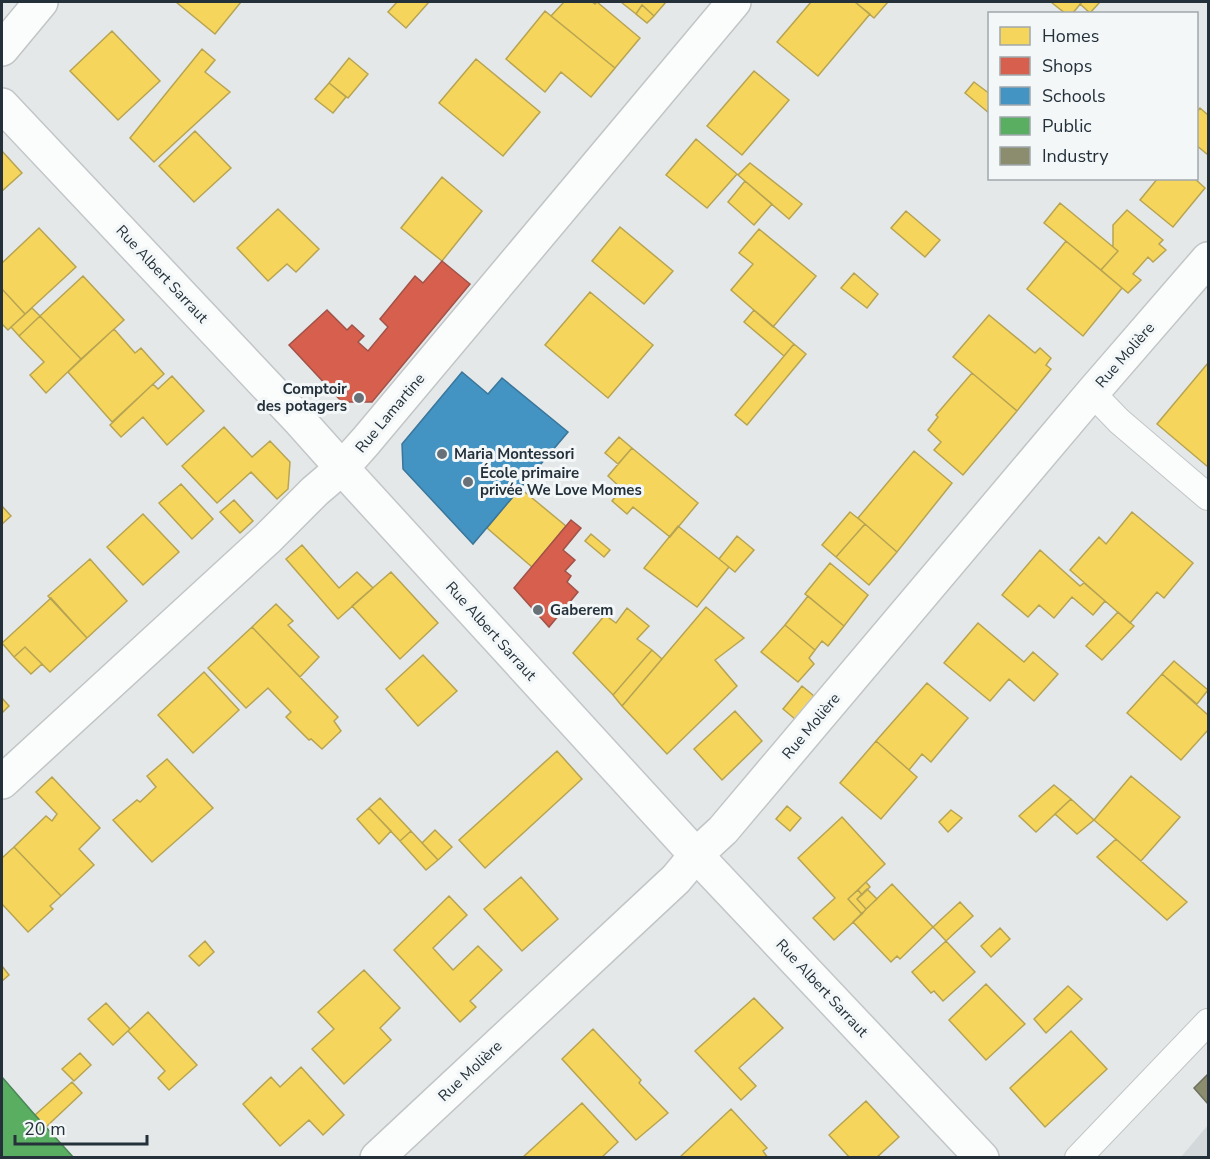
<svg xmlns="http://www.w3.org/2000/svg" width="1210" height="1159" font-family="'Nunito Sans',sans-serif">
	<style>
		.built { fill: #d3d8da }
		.homes { fill: #f6d55c; stroke: #b7a452; stroke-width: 1.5 }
		.shops { fill: #d6604d; stroke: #a15248; stroke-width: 1.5 }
		.schools { fill: #4393c3; stroke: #3a769a; stroke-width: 1.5 }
		.public { fill: #5aae61; stroke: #4a8856; stroke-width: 1.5 }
		.industry { fill: #8c8c6e; stroke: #6d715f; stroke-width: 1.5 }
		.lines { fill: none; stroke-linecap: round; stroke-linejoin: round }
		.lane-casing { stroke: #c2c5c6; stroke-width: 28 }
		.street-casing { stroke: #c2c5c6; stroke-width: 36 }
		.secondary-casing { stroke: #c3c6c8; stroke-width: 36 }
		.lane { stroke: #fbfcfc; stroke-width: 26 }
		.street { stroke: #fbfcfc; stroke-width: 33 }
		.secondary { stroke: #fbfcfc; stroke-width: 33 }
		.poi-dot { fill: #687178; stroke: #f3f7f8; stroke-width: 2 }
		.labels { text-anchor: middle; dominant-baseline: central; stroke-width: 6; stroke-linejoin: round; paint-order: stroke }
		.street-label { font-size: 15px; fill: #24313b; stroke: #f3f7f8 }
		.poi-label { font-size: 15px; font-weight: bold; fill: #24313b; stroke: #f3f7f8; text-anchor: start }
	</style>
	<rect width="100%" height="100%" fill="#e5e8e9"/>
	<!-- built -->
	<path class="built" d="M1208,1125V1157H1181Z"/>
	<!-- homes -->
	<path class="homes" d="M176,2H241L215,34Z
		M397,2H429L406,28L388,12Z
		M564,2H592L595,4L597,2L640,38L615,68L551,16Z
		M621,2H666L654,16L642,5L636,14Z
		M811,2H855L870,14L818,76L777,42Z
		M855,2H888L874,18Z
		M1051,2H1082L1072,14H1066Z
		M1082,2H1100L1090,13L1080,4Z
		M642,5L654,16L647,23L636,14Z
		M545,11L615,68L591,97L561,72L545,92L506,59Z
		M112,31L160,81L118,120L70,71Z
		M202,49L215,60L205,72L230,92L154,162L130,138Z
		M349,58L368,74L348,98L329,83Z
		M476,59L540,112L503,156L439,103Z
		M754,71L789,100L742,155L707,126Z
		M974,82L990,94L989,113L965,93Z
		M329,83L346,97L333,113L315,99Z
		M1200,108L1208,115V155L1196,145V113Z
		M195,131L231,168L194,202L159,166Z
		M696,139L737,174L707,208L666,175Z
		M2,151L22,173L2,191Z
		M750,163L802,204L789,219L738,175Z
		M442,177L482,211L442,261L401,228Z
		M1158,178H1194L1205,188L1173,227L1140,200Z
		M745,181L772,204L754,225L728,202Z
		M1060,203L1118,251L1101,270L1044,223Z
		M278,209L319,249L296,272L287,264L268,281L237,248Z
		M1127,210L1163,240L1159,244L1166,250L1153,262L1148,257L1133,274L1141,280L1128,293L1101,270L1118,251L1113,247V225Z
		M906,211L940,240L925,257L891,228Z
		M620,227L673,271L644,304L592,261Z
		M39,228L76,267L25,314L2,289V263Z
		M759,229L816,276L773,327L731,290L753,264L739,253Z
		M1066,241L1122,288L1083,336L1027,289Z
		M854,273L878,294L867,308L841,288Z
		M83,276L124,320L81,359L40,316Z
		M2,289L25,314L8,330L2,324Z
		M590,292L653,345L608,398L545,345Z
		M32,308L40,316L19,336L11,327Z
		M754,310L794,344L784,356L744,322Z
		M989,315L1035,353L1040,348L1051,358L1046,365L1051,369L1017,411L953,357Z
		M40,316L81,359L46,393L30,375L44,362L19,336Z
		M114,329L135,353L141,348L164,374L112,422L68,372Z
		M794,344L806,354L747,425L735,415Z
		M1208,363V467L1157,424Z
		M972,373L1017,411L963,475L934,450L941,442L928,430L938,417L936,415Z
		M172,376L204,411L167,445L143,417L121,437L110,425L153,384L158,389Z
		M224,427L252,457L270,441L290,462L288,489L277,499L251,472L217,503L182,466Z
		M619,437L632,448L618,464L605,453Z
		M632,448L698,503L670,537L633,507L627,514L612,501L622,489L608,476Z
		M914,451L952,483L897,552L858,518Z
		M181,484L213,519L192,539L159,503Z
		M520,488L566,526L532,567L487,528Z
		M234,500L253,521L240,533L220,512Z
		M2,506L11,516L2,524Z
		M850,512L865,524L836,557L822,545Z
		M1132,512L1193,563L1164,598L1157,592L1130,623L1070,570L1099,537L1106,544Z
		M143,514L179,552L143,585L107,547Z
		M865,524L897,552L869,585L836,557Z
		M678,526L729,567L697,607L644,568Z
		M591,534L610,550L604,557L585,541Z
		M737,536L754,550L735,572L719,559Z
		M302,545L339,588L357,572L373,588L338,619L286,559Z
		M1040,550L1080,586L1084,583L1105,601L1093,615L1072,597L1054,618L1039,605L1028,617L1002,595Z
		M90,559L127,601L87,638L48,596Z
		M830,563L868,595L844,626L805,594Z
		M391,572L438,623L400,659L352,606Z
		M808,596L844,626L828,646L822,641L815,650L785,625Z
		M51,598L87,638L50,672L25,647L14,657L2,643Z
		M276,604L293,621L288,625L319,657L300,677L252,627Z
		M706,607L744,638L715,660L737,686L667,754L622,706Z
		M627,608L649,626L637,639L652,650L613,695L573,653L605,615L616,623Z
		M1118,612L1134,626L1102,660L1086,646Z
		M978,623L1024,662L1033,652L1058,674L1034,701L1009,679L990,701L944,663Z
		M785,625L815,650L809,658L814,664L798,682L761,652Z
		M252,627L338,717L334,721L341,731L322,749L311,739L309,740L286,717L291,712L268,688L246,708L208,668Z
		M25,647L42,664L31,674L14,657Z
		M652,650L662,659L622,706L613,695Z
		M423,655L457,691L418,726L386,689Z
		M1174,661L1208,690L1197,704L1162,674Z
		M204,672L239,710L193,753L158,715Z
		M1162,674L1208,715V730L1181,760L1127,713Z
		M927,683L968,718L931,762L922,754L909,770L876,741Z
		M802,686L814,696L795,719L783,709Z
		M2,698L9,706L2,713Z
		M735,711L762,741L722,780L694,749Z
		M876,741L917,777L881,819L840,783Z
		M557,751L582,779L485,868L459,840Z
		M167,759L213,808L152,862L113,820L137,800L140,802L156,787L147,776Z
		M1131,776L1180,817L1141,861L1094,820Z
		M52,777L100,828L79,849L94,865L61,896L14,847L46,816L52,821L57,814L36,792Z
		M1054,785L1071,799L1036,832L1019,816Z
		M380,798L411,831L400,841L369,808Z
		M1071,799L1094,820L1077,834L1055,814Z
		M787,806L801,818L790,831L776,819Z
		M369,808L391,831L379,844L357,819Z
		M951,810L962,818L948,832L939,822Z
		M842,817L885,864L848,899L862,914L834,940L813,918L835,898L798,858Z
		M435,830L452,847L438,860L422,843Z
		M411,831L438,860L426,870L400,841Z
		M1116,839L1187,902L1167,920L1097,857Z
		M14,847L61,896L50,906L53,909L28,932L2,904V858Z
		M521,877L558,919L522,951L484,909Z
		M866,882L870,887L862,895L858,890Z
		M892,884L933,927L900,959L897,956L891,962L853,922Z
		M867,889L877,899L866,909L857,899Z
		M858,890L862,895L857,899L866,909L862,914L848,899Z
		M449,896L467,915L433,948L453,970L478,946L502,970L470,1001L476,1007L460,1022L394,950Z
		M960,902L973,916L946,941L933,927Z
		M1000,928L1010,939L991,957L981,946Z
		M205,941L214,952L199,966L189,956Z
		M946,941L975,972L943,1001L934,991L931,993L912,972Z
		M2,966L9,975L2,981Z
		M364,970L400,1008L380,1028L391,1040L344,1084L312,1049L334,1029L318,1012Z
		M986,984L1025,1024L986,1060L949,1020Z
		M1068,986L1082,999L1046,1033L1034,1019Z
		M754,998L783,1028L739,1068L756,1086L741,1100L695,1051Z
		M106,1003L130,1029L113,1045L88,1019Z
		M148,1012L197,1065L169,1090L158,1078L165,1071L128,1031Z
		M593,1029L641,1080L639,1083L668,1113L636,1140L562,1059Z
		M1071,1031L1107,1069L1045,1127L1010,1088Z
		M80,1053L91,1065L74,1081L62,1069Z
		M301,1067L344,1115L323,1135L309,1120L280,1146L243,1104L271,1077L280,1087Z
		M72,1082L82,1093L46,1127L35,1115Z
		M866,1101L899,1137L876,1158H850L829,1135Z
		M582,1103L618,1142L601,1158H522Z
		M731,1109L767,1148L763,1151L768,1158H679Z"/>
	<!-- shops -->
	<path class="shops" d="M442,261L470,284L372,402H342L289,345L327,310L347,330L352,325L364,336L358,342L368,351L388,327L380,319L415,276L423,283Z
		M571,520L581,528L563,550L575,560L565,571L571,576L567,582L578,592L549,627L514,588Z"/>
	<!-- schools -->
	<path class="schools" d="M462,372L488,394L502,378L568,432L473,544L403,469L402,444Z"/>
	<!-- public -->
	<path class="public" d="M2,1077L35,1115L74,1158H2Z"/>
	<!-- industry -->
	<path class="industry" d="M1208,1074V1104L1194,1088Z"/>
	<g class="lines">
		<defs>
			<path id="lane" d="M1092,393L1119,421L1208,497
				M1078,1158L1208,1022"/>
			<path id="street" d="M2,49L41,2
				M2,782L268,538L315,491L342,468L366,441L734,2
				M377,1158L676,879L696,855L723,830L1092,393L1208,259"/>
			<path id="secondary" d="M2,105L300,421L342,468L696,855L982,1158"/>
		</defs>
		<!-- lane casing -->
		<use href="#lane" class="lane-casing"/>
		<!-- street casing -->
		<use href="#street" class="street-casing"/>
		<!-- secondary casing -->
		<use href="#secondary" class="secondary-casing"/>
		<!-- lane -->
		<use href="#lane" class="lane"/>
		<!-- street -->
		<use href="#street" class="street"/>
		<!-- secondary -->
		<use href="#secondary" class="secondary"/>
	</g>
	<!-- markers -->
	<g class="poi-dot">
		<circle cx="359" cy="398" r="6"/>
		<circle cx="442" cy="454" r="6"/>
		<circle cx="468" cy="482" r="6"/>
		<circle cx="538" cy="610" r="6"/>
	</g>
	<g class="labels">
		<!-- street labels -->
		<g class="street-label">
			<text transform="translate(162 274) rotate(47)">Rue Albert Sarraut</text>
			<text transform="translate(1125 355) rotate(-49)">Rue Molière</text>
			<text transform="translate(390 413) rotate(-50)">Rue Lamartine</text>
			<text transform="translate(491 631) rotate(48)">Rue Albert Sarraut</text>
			<text transform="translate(811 726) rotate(-50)">Rue Molière</text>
			<text transform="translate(822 988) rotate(47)">Rue Albert Sarraut</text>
			<text transform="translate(470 1071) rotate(-43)">Rue Molière</text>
		</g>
		<!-- poi labels -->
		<g class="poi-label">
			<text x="347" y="389" text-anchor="end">Comptoir<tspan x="347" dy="17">des potagers</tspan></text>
			<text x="454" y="454">Maria Montessori</text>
			<text x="480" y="473">École primaire<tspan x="480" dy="17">privée We Love Momes</tspan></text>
			<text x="550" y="610">Gaberem</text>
		</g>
	</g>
	<!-- border -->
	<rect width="1210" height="1159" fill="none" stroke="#24313b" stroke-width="6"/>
	<!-- legend -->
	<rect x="988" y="12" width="210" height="168" fill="#f3f7f8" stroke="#a0a8ac" stroke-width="1.5"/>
	<rect x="1000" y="27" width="30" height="18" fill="#f6d55c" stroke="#a0a8ac" stroke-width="1.5"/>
	<text x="1042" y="42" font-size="18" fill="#24313b">Homes</text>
	<rect x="1000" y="57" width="30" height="18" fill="#d6604d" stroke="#a0a8ac" stroke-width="1.5"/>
	<text x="1042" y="72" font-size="18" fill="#24313b">Shops</text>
	<rect x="1000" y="87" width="30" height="18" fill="#4393c3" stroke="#a0a8ac" stroke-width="1.5"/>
	<text x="1042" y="102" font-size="18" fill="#24313b">Schools</text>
	<rect x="1000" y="117" width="30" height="18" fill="#5aae61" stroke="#a0a8ac" stroke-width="1.5"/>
	<text x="1042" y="132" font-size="18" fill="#24313b">Public</text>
	<rect x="1000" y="147" width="30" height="18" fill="#8c8c6e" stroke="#a0a8ac" stroke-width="1.5"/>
	<text x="1042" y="162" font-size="18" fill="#24313b">Industry</text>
	<!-- scale -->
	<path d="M15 1135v9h132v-9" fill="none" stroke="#24313b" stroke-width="3"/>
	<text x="24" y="1135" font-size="18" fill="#24313b" stroke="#f3f7f8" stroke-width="4.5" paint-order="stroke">20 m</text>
</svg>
